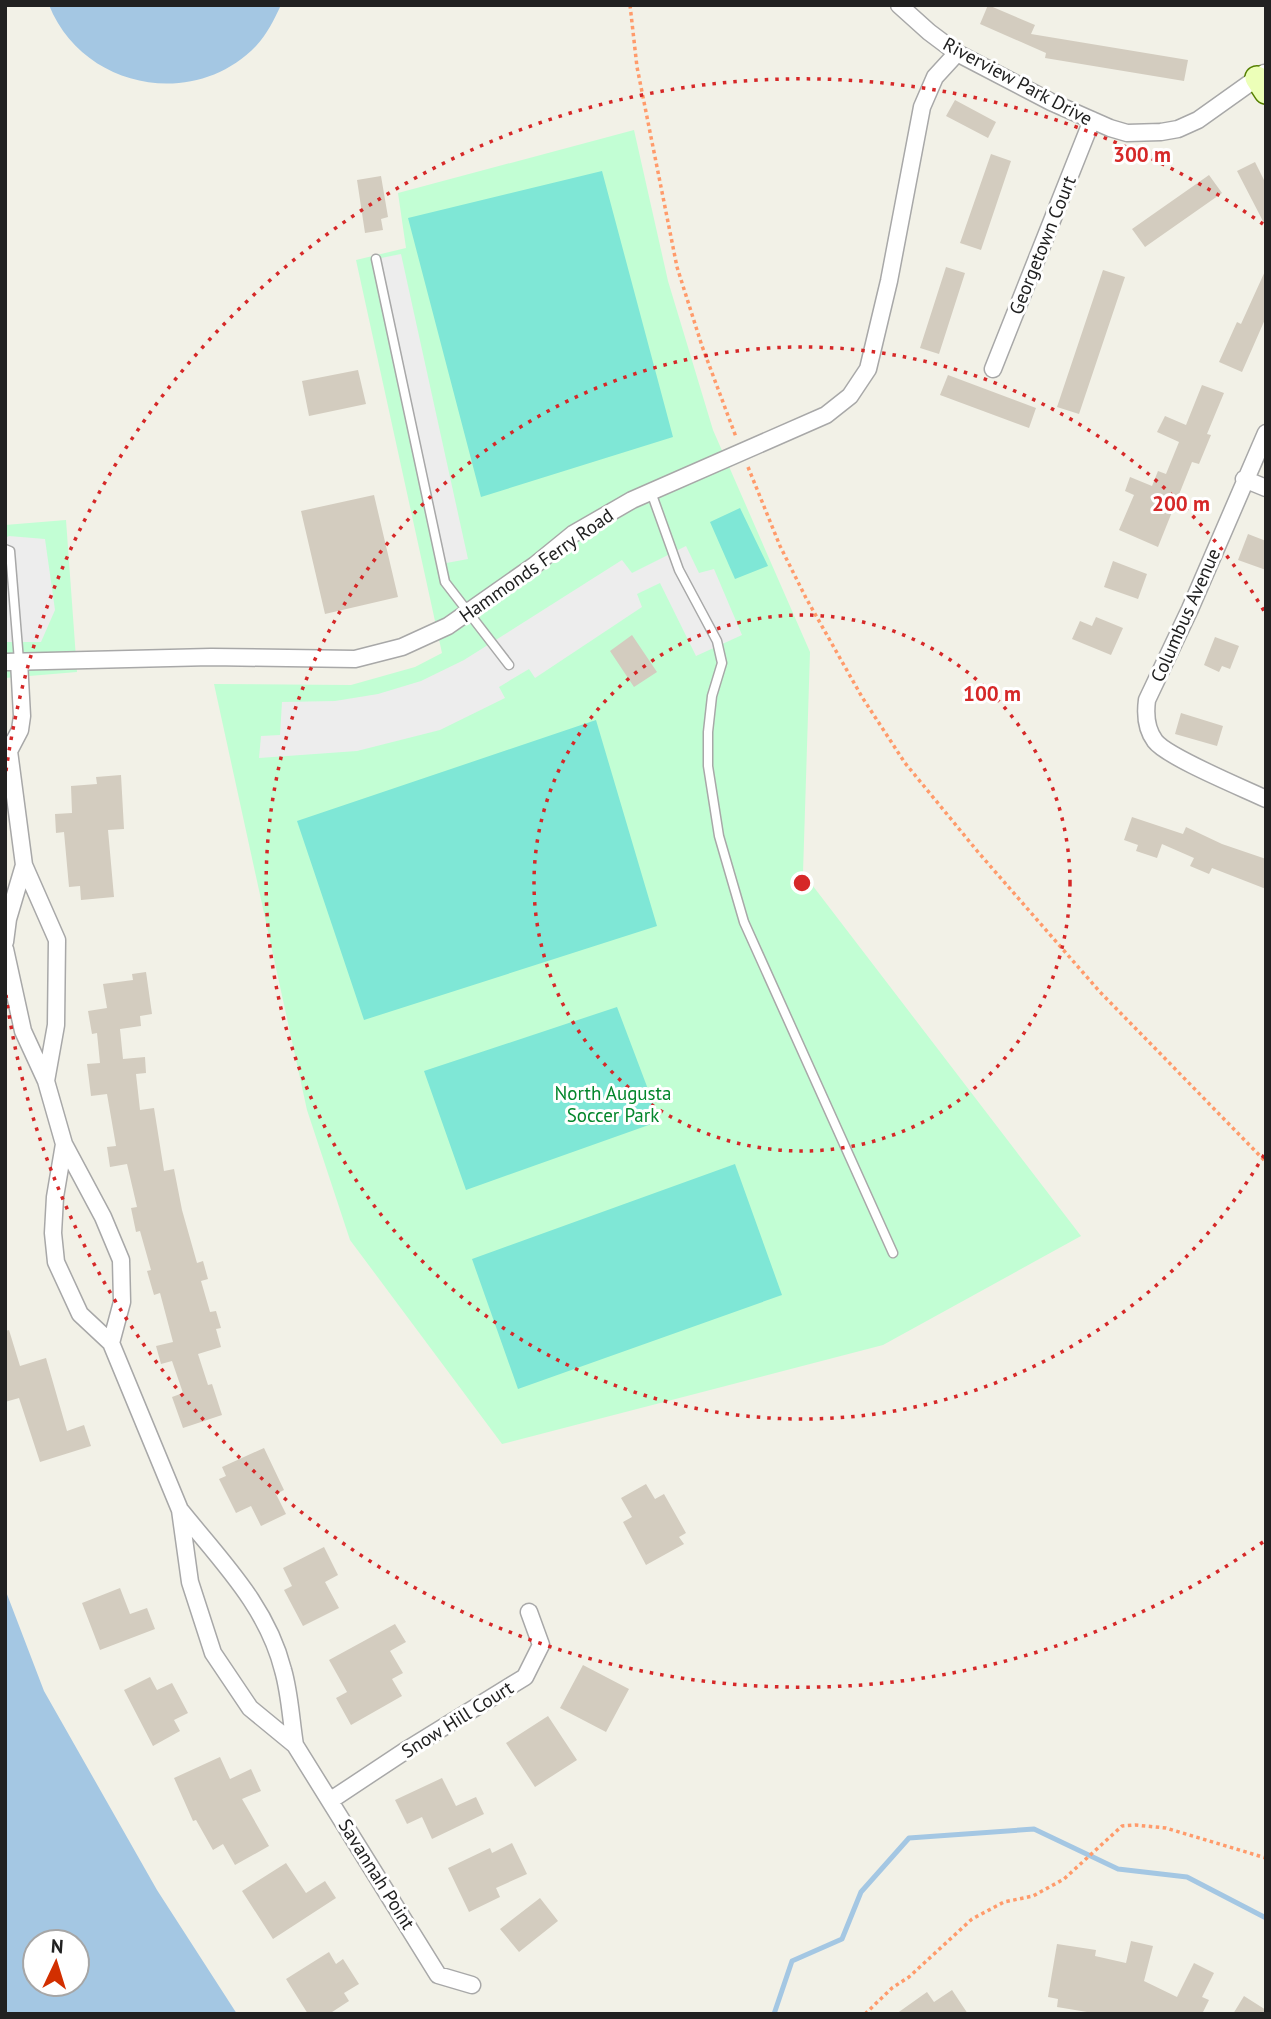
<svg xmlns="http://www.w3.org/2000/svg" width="1271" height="2019" font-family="'PT Sans',sans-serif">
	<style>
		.park { fill: #c2fed4 }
		.pitch { fill: #7fe7d6 }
		.parking { fill: #ededed }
		.water { fill: #a4c7e3; fill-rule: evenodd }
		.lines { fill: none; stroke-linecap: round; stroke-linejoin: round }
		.stream { stroke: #a4c7e3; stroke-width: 5 }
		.building { fill: #d3ccbf }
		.lane-casing { stroke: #a8a8a8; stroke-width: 11 }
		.street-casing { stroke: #a8a8a8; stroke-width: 19 }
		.secondary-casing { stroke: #568000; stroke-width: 26 }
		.path { stroke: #ff9b6b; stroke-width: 3.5; stroke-dasharray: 3.5 3.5; stroke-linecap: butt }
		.lane { stroke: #fff; stroke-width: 8 }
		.street { stroke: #fff; stroke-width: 16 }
		.secondary { stroke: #ecffb8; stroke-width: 23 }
		.ring { fill: none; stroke: #d62828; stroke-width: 3.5; stroke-dasharray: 3.5 7 }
		.labels { text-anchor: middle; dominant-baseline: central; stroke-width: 6; stroke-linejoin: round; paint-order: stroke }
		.street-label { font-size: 19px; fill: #212121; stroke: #fff }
		.park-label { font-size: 19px; fill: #03862b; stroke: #fff }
		.centre { fill: #d62828; stroke: #fff; stroke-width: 3.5 }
		.ring-label { font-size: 21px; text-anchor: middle; font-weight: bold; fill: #d62828; stroke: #fff; stroke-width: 6; stroke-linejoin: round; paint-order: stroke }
	</style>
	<rect width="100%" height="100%" fill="#f2f1e7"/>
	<!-- park -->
	<path class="park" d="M634,130L668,281L713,430L810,652L803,873L1081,1236L883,1345L502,1444L350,1240L307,1110L214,684L351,685L415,667L442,653L356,260L406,248L398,193Z
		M66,520L77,672L5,678V525Z"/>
	<!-- pitch -->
	<path class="pitch" d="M602,171L673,437L481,497L408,218Z
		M740,508L768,566L735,579L710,522Z
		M596,720L657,926L364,1020L297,821Z
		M617,1007L660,1121L466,1190L424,1071Z
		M735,1164L782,1295L518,1389L472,1259Z"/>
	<!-- parking -->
	<path class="parking" d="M401,254L468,559L441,564L376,259Z
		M9,536L45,539L55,610L41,642H5V538Z
		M686,546L699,573L714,569L742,635L696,656L660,583L637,594L642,607L535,678L529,669L499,687L505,698L440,730L357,751L259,758L261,736L280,735L282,702L335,701L378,694L421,681L464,660L622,560L632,573Z"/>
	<!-- water -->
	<path class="water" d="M49,5H281C274,20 267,34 256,46C193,111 82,88 49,5Z
		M5,1589L44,1691L157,1890L237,2014H5ZM35,1942H77V1984H35Z"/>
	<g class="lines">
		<!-- stream -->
		<path class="stream" d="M774,2014L792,1961L842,1939L861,1892L909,1838L1034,1829L1118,1869L1187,1877L1266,1918"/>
	</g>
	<!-- building -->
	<path class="building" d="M988,5L1035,25L1031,34L1188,60L1184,81L1045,58L1046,53L980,24Z
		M955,100L996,122L988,138L946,116Z
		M991,154L1011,161L981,250L960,243Z
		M1255,162L1266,184V227L1237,171Z
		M1209,175L1222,193L1145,247L1132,229Z
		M381,176L388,217L381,219L383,230L365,233L357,180Z
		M946,267L965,273L939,354L920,348Z
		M1266,269V317L1242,372L1219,362L1237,322L1241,324Z
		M1103,270L1125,277L1079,414L1057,407Z
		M358,370L366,404L309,416L302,381Z
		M948,375L1036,408L1029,428L940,395Z
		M1202,385L1224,393L1207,434L1211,435L1199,464L1192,462L1158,547L1119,530L1134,495L1125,491L1130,477L1152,486L1158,471L1166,474L1179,442L1157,432L1165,416L1186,425Z
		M374,495L398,597L325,614L301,511Z
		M1248,534L1266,541V570L1238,560Z
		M1113,561L1147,574L1138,599L1104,587Z
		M1096,617L1123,628L1111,655L1072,639L1080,621L1092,626Z
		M632,635L657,672L634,687L610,651Z
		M1215,637L1239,646L1230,669L1222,666L1219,672L1204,665Z
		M1181,713L1223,726L1217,746L1175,734Z
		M121,775L124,829L108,830L114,897L81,900L80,886L69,887L64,832L56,833L55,814L72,813L71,786L97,784L96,777Z
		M1132,817L1183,834L1186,827L1222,844L1266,859V889L1212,868L1209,874L1190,866L1194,858L1162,844L1157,858L1136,851L1138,845L1124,840Z
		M146,972L152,1014L140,1016L141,1026L120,1029L123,1059L145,1057L146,1073L136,1074L140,1110L154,1108L164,1171L174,1169L182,1210L197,1263L203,1261L208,1279L201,1281L210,1312L216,1311L221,1328L216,1329L221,1347L198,1354L208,1385L212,1384L222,1415L183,1428L172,1397L183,1393L172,1361L161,1364L156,1346L173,1342L160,1293L154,1295L147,1271L151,1270L140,1231L136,1232L131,1208L137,1207L127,1164L110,1167L107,1147L116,1146L107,1094L91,1096L87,1064L100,1063L97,1033L92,1034L88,1011L107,1008L103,984L133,980L132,974Z
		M9,1330L20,1366L46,1358L67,1431L84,1425L91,1446L40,1462L19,1398L5,1402V1331Z
		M264,1448L284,1490L276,1494L286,1514L261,1526L251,1506L236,1513L219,1479L226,1476L222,1467Z
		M646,1484L655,1499L664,1494L686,1533L679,1537L684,1544L646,1565L623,1522L632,1517L621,1498Z
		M324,1547L338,1575L325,1582L339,1608L303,1626L284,1590L292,1586L283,1568Z
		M120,1588L130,1614L147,1608L155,1629L100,1650L82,1603Z
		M395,1624L406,1642L390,1651L403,1673L392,1679L402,1696L351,1725L336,1698L347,1692L329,1660Z
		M583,1665L629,1689L606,1732L560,1708Z
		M150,1677L157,1690L172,1683L188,1713L174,1720L180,1731L153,1746L124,1690Z
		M548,1716L577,1760L535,1787L506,1743Z
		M220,1757L230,1779L251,1769L261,1791L242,1799L269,1846L235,1865L223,1844L213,1850L196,1820L193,1821L174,1778Z
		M442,1778L456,1806L476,1797L484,1814L432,1839L422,1817L407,1824L395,1800Z
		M512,1843L527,1874L496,1888L500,1897L469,1912L448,1868L490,1848L492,1853Z
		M286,1863L306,1893L325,1881L336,1898L273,1939L242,1891Z
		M540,1898L558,1921L519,1952L500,1929Z
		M1131,1941L1153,1946L1144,1981L1177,1997L1194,1963L1214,1973L1202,1997L1209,2000L1202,2014H1099L1057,2007L1058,1999L1048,1997L1057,1944L1096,1950L1095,1956L1126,1963Z
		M329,1952L336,1964L343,1959L359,1984L344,1993L349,2001L329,2014H308L286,1979Z
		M952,1990L968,2014H896L927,1992L934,2002Z
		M1244,1996L1266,2010V2014H1233Z"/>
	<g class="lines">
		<defs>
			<path id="lane" d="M376,259L445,582L509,665
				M651,492L679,570L717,641L722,663L712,696L708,732V766L719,836L744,922L893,1253
				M5,549L10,551L19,661"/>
			<path id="street" d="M899,5L929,32L957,53L1051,102L1110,128L1127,133L1161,132L1178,129L1198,120L1264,73
				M993,369L1092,120
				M1266,433L1190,609L1147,700C1145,715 1146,729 1155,741C1167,757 1243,788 1266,799
				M1244,479L1266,488
				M5,662L211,657L355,659L402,647L448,626L535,565L573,534L632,500L826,415L850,396L868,369L889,281L922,107L935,77L957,53
				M5,744L9,751L24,865L57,940L56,1025L46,1081
				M9,751L20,730L22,716L19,661
				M5,942L8,919L24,865
				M5,949L23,1031L46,1081L64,1144L103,1217L121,1260L122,1302L111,1343
				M64,1144L55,1197L53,1233L56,1262L80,1314L111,1343L180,1510L190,1582L213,1653L250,1708L295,1745L438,1975L472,1985
				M181,1511C221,1561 267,1606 283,1670C290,1694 291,1721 295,1745
				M331,1800L408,1749L525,1677L541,1645L529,1612"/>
			<path id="secondary" d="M1257,78L1266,92"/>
		</defs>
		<!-- lane casing -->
		<use href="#lane" class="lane-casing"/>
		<!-- street casing -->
		<use href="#street" class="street-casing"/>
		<!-- secondary casing -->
		<use href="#secondary" class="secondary-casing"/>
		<!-- path -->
		<path class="path" d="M630,5L637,67L677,267L702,346L736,437
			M748,467L780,546L806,598L862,697L905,763L978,852L1100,992L1266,1162
			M865,2014L892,1988L909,1977L972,1919L1004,1902L1033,1896L1064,1879L1122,1826L1135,1825L1166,1828L1266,1858"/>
		<!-- lane -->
		<use href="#lane" class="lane"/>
		<!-- street -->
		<use href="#street" class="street"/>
		<!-- secondary -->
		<use href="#secondary" class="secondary"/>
	</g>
	<!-- distance rings -->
	<g class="ring">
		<circle cx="802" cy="883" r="268"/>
		<path d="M1264 1155A536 536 0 1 1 1264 611"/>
		<path d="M1263 1542A804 804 0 0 1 6 995M6 771A804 804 0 0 1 1263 224"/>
	</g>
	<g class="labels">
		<!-- street labels -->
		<g class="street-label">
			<text transform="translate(1018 81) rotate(28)">Riverview Park Drive</text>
			<text transform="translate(1042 245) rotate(-68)">Georgetown Court</text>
			<text transform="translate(536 565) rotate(-35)">Hammonds Ferry Road</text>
			<text transform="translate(1185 615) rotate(-66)">Columbus Avenue</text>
			<text transform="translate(457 1719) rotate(-32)">Snow Hill Court</text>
			<text transform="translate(377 1874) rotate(58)">Savannah Point</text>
		</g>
		<!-- park labels -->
		<g class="park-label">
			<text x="613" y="1093">North Augusta<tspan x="613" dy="22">Soccer Park</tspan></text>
		</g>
	</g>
	<circle cx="802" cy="883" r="10" class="centre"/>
	<g class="ring-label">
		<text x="1142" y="162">300 m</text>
		<text x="1181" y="511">200 m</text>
		<text x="992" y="701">100 m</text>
	</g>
	<!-- border -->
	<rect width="1271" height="2019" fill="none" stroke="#212121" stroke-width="14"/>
	<!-- north arrow -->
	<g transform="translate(56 1963) rotate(4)"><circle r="33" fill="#ffffff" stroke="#a6a6a6" stroke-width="2"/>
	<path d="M0-5L12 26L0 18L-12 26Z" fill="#d22f00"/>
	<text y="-10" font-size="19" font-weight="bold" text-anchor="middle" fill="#212121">N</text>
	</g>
</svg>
